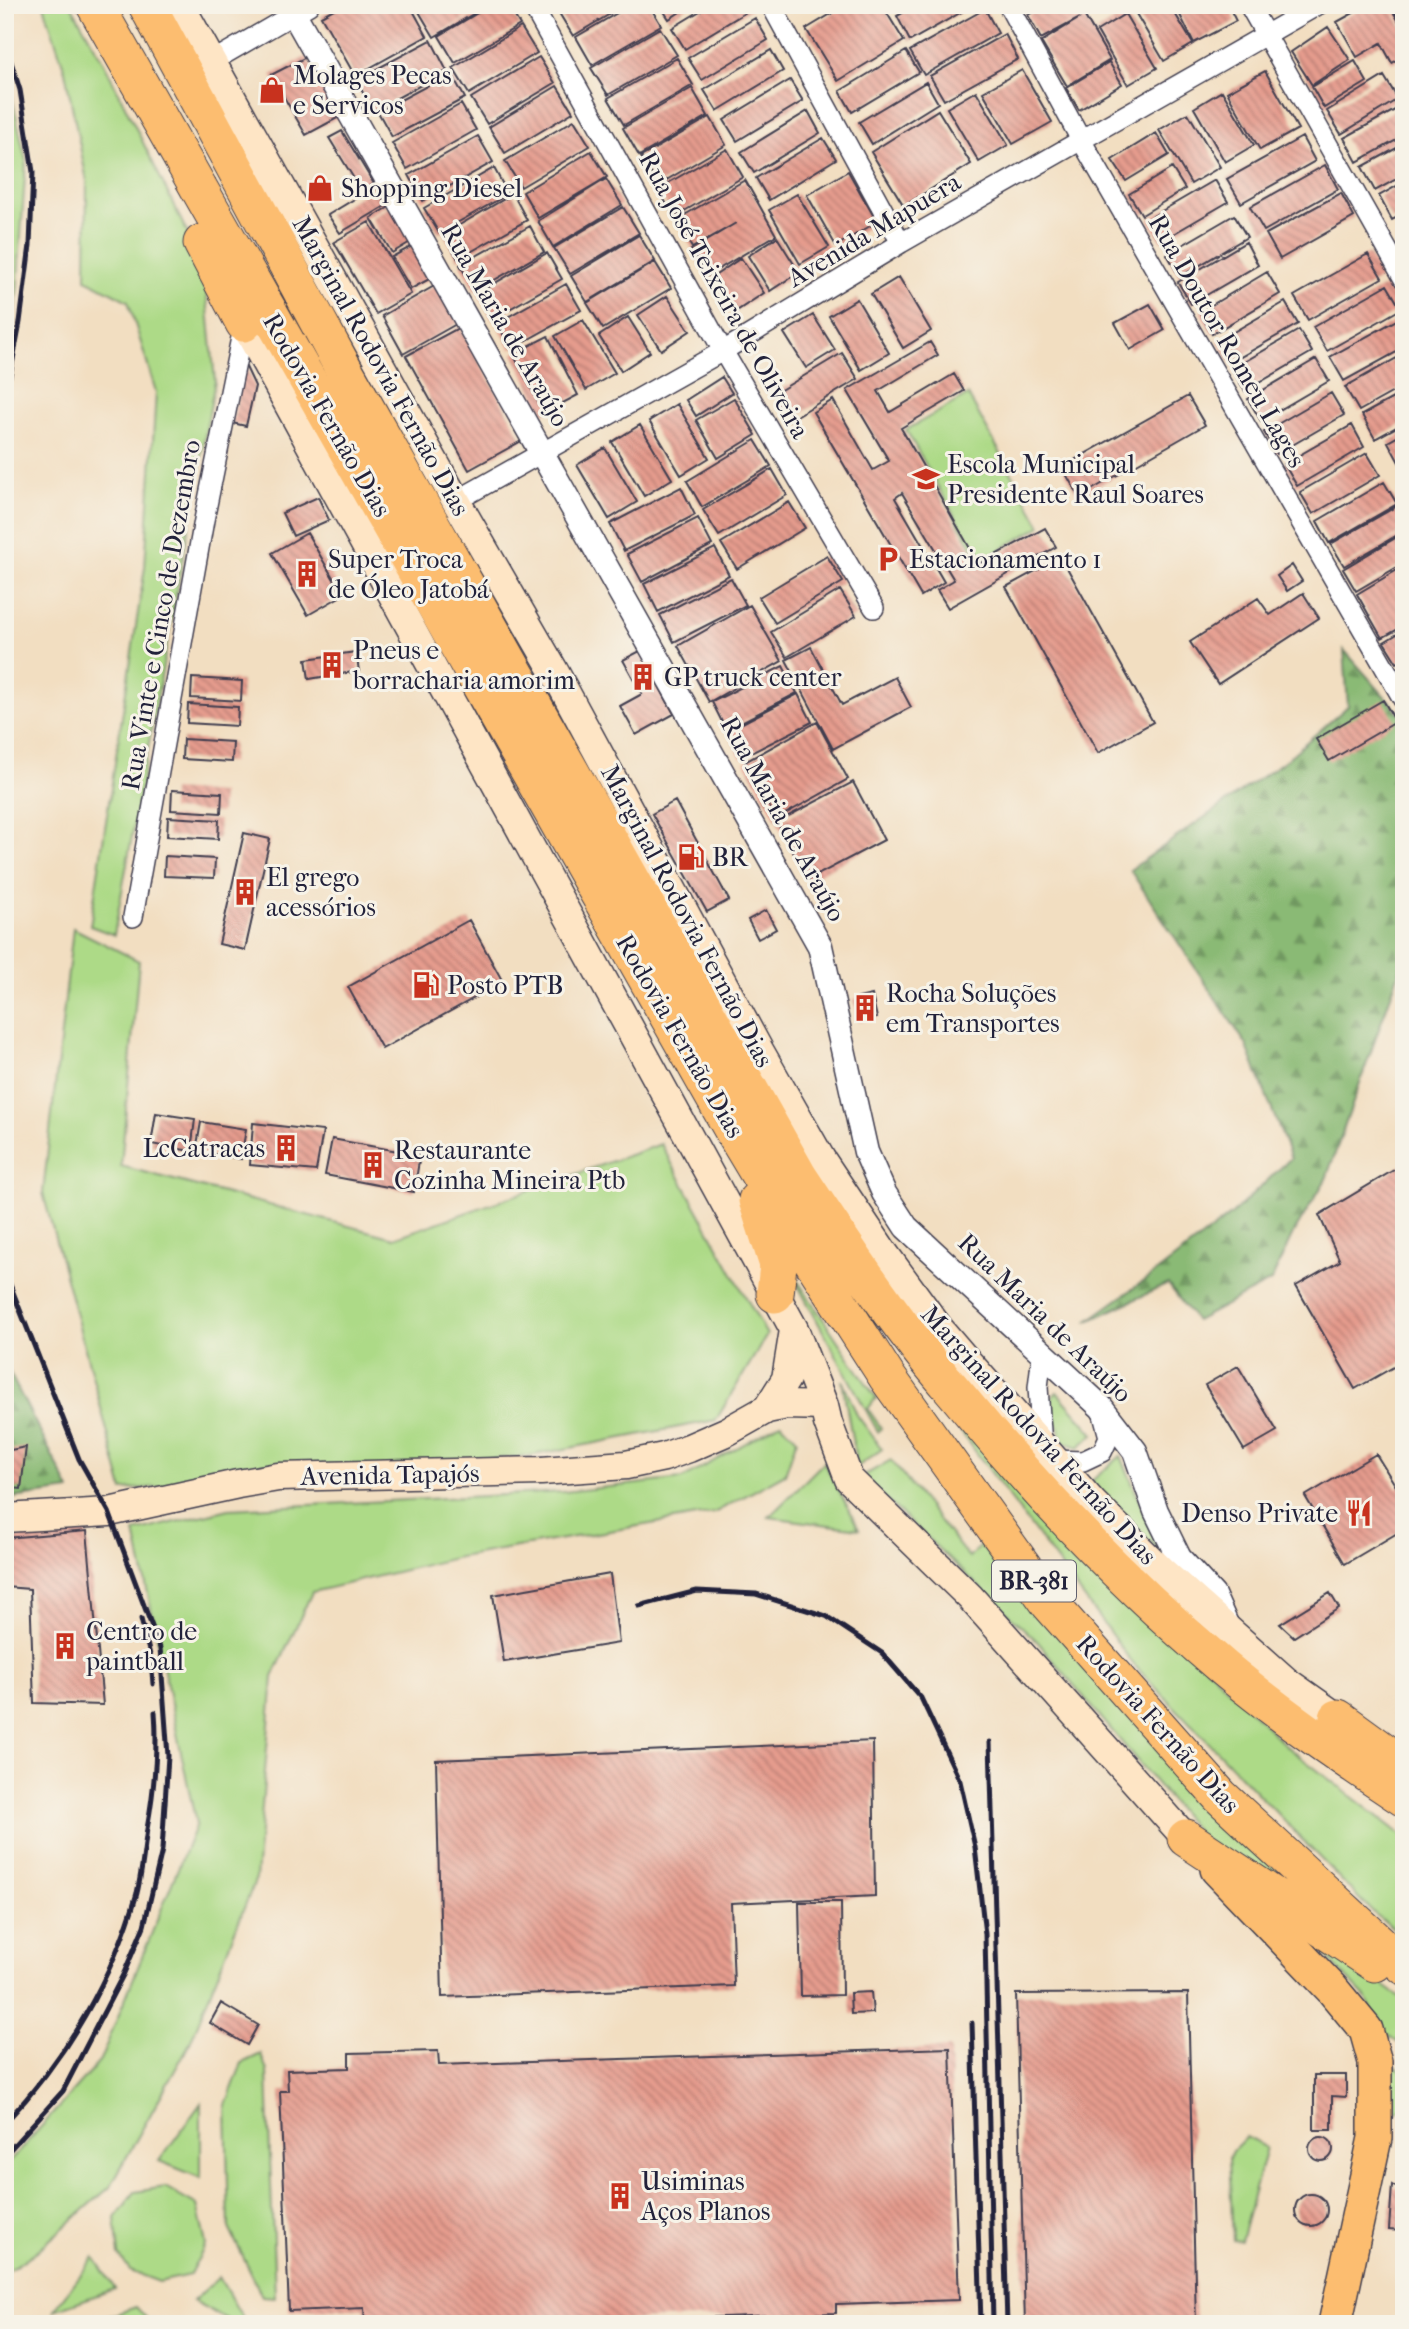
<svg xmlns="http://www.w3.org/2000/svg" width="1409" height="2329" font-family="'IM FELL French Canon',serif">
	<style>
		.green { fill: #adda87; stroke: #687e61; stroke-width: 2 }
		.forest { fill: url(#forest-firs); stroke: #566e58; stroke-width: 2 }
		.building { fill: url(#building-back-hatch) }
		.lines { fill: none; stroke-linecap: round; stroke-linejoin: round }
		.minor-casing { stroke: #413e4f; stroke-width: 22 }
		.tertiary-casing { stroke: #413e4f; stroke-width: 27 }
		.secondary-casing { stroke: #413e4f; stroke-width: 31 }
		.trunk-casing { stroke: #413e4f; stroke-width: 36 }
		.motorway-casing { stroke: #413e4f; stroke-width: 39 }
		.minor { stroke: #fff; stroke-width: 19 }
		.tertiary { stroke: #fff; stroke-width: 24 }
		.secondary { stroke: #fee5c5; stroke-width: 28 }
		.trunk { stroke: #fcbd6f; stroke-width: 33 }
		.motorway { stroke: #fcbd6f; stroke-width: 37 }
		.rail { stroke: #22223b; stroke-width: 5 }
		.labels { text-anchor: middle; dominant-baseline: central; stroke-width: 6; stroke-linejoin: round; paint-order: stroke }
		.shield { fill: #f7f3e8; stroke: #62616f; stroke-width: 2 }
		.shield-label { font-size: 24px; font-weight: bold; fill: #22223b }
		.poi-label { font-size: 26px; fill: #22223b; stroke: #f7f3e8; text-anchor: start }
		.street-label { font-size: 26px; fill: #22223b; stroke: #f7f3e8 }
	</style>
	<defs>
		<pattern id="forest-firs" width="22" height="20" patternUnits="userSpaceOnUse" patternTransform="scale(1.75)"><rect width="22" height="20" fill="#8aba74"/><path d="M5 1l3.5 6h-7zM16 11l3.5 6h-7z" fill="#709760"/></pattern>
		<pattern id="building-back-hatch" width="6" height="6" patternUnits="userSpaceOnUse" patternTransform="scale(1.75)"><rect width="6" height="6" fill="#e59b8d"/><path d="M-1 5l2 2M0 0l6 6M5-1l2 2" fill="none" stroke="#b97e74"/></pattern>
	</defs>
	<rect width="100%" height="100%" fill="#f7f3e8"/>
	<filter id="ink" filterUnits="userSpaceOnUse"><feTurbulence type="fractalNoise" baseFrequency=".0143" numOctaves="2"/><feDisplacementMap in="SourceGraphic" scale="14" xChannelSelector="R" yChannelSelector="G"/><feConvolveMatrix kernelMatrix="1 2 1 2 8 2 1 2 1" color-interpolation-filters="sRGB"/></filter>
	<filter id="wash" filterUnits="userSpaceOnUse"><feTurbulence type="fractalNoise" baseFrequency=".00686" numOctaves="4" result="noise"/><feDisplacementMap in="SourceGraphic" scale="28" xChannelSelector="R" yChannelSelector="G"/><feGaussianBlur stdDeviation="1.57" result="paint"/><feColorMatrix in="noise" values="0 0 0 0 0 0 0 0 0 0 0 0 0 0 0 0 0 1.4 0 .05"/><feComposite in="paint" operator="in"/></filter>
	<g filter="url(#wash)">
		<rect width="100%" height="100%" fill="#f2dec1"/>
		<!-- green -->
		<path class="green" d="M44,5H71L105,65L204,267L215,381L114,935L90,926L145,567L156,392L128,301L86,279L87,181L65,71Z
			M5,66L26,161L17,294L5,360Z
			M968,395L1041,526L980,561L906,430Z
			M73,928L139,961L121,1166L394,1238L661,1144L767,1335L716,1420L528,1456L123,1490L43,1193Z
			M785,1262L876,1398L868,1409L881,1428L878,1432Z
			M842,1380L857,1415L882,1449L857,1467Z
			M1057,1392L1094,1434L1079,1447L1063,1442L1049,1400Z
			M938,1401L1286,1746L1404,1837V1936L1371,1911L1134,1665Z
			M781,1423L797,1439L785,1474L714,1513L459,1557L312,1592L273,1677L256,1878L190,2043L110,2187L37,2251L5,2273V2167L100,2061L196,1824L135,1532L229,1509L563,1492L682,1479Z
			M1121,1456L1161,1553L1090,1482Z
			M891,1460L969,1558L981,1545L1062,1638L1347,1936L1206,1843L1037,1641L862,1477Z
			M824,1462L859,1529L769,1517Z
			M1286,1916L1404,2000V2047L1382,2031L1366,1997Z
			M261,2054L267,2071L275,2297L262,2296L229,2228L226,2105L242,2063Z
			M1390,2063L1404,2072V2107L1393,2114Z
			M201,2103V2178L159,2161Z
			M1246,2137L1266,2148L1241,2241L1233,2240L1229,2158L1232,2151Z
			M165,2187L197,2205L206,2244L190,2275L159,2282L130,2271L119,2255L115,2218L135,2192Z
			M94,2257L115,2289L54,2310Z
			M219,2277L246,2324H235L193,2301Z
			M136,2307L152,2324H87Z"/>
		<!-- forest -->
		<path class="forest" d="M1344,650L1401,715L1404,742V958L1326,1179L1293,1234L1271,1281L1196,1321L1168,1284L1086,1322L1162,1268L1232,1214L1291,1158L1246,1044L1130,870L1287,759L1348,706Z
			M5,1364L70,1490L5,1499Z"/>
		<g id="blocks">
			<!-- building -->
			<path class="building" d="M341,5H410L427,36L355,76L321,16Z
				M415,5H488L434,37Z
				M491,5H508L520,25L455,63L439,36Z
				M561,5H625L573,36L556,8Z
				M631,5H649L661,25L592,65L576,37Z
				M660,5H691L669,19Z
				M710,5H749L751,9L685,49L672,28Z
				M846,5H882L904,41L838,81L806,29Z
				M917,5H974L910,41L897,16Z
				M1045,5H1101L1084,15L1110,60L1067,86L1041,42L1080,18L1041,39L1028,15Z
				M1135,5H1170L1193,44L1164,61L1132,7Z
				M1175,5H1228L1236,21L1194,43Z
				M1368,5H1389L1404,30V56L1392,63L1381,43L1357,57L1337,22Z
				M1391,5H1404V27Z
				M985,9L998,33L924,75L910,51Z
				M1125,14L1157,68L1128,85L1097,31Z
				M755,18L768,40L702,80L688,58Z
				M521,27L537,53L469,94L453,68Z
				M1328,27L1350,60L1312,85L1291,52Z
				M660,28L677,55L608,95L591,68Z
				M1005,34L1018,59L944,100L930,76Z
				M431,40L447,71L373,111L356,80Z
				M771,50L783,71L717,111L704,90Z
				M906,51L919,72L852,112L840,91Z
				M306,57L341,116L306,135L271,75Z
				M539,57L555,83L487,124L471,98Z
				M677,58L693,85L624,125L608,98Z
				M1355,61L1367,82L1324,108L1312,87Z
				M1109,62L1122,84L1079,110L1066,88Z
				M1022,70L1052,122L1013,144L983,92Z
				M1265,71L1298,129L1260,150L1227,92Z
				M451,73L465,98L392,137L378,112Z
				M1384,76L1398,99L1341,134L1327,111Z
				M790,80L803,101L737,141L724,120Z
				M926,82L938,103L872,144L859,122Z
				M557,86L573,112L505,153L489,127Z
				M692,88L708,116L639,156L623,128Z
				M976,91L1008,145L979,162L947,108Z
				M1222,91L1254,145L1225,162L1194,108Z
				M461,104L476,130L407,169L392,143Z
				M1404,105V136L1357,162L1344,138Z
				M938,110L971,164L904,206L871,152Z
				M808,111L820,133L754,173L741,152Z
				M1188,113L1220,167L1191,184L1159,130Z
				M710,117L726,145L658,185L641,157Z
				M574,120L590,146L521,187L505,161Z
				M342,131L374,184L361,190L329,138Z
				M1156,133L1169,155L1126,181L1112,160Z
				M478,136L493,162L423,201L409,175Z
				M1302,137L1315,161L1241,203L1227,179Z
				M823,138L836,159L769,200L756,178Z
				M1404,144V175L1375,191L1362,167Z
				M727,149L743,177L674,217L658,189Z
				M591,151L607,177L538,218L523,192Z
				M1325,165L1338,189L1264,231L1250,207Z
				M494,168L508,194L439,233L424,208Z
				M1172,168L1185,189L1142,215L1129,194Z
				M848,171L877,222L836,246L807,195Z
				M606,179L622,205L553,247L538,221Z
				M745,180L776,235L707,276L691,250L736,223L692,248L676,220Z
				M1215,180L1228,202L1161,241L1148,219Z
				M1404,182V214L1392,220L1379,196Z
				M376,186L387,205L340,233L328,215Z
				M1341,193L1354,217L1280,259L1266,234Z
				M513,194L527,220L458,259L444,234Z
				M797,194L829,247L800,264L769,210Z
				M391,206L412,241L392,253L371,218Z
				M623,207L639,233L570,274L554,248Z
				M1234,215L1247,237L1180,277L1167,254Z
				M369,222L411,294L376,314L334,242Z
				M530,226L544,252L475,291L460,265Z
				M639,235L655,261L587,302L571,276Z
				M777,237L799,272L770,291L748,256Z
				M1246,242L1258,265L1191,304L1178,282Z
				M414,245L433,277L411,289L392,257Z
				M547,253L562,279L492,319L478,293Z
				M1368,254L1382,278L1308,320L1294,296Z
				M741,258L764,293L735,312L713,277Z
				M655,262L671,288L603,329L587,303Z
				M1267,272L1280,294L1212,334L1200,312Z
				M899,277L931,331L903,348L871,294Z
				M566,284L581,310L511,349L497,323Z
				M436,285L458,323L403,354L382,316Z
				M1387,285L1401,309L1327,351L1313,327Z
				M667,296L690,331L661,350L638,315Z
				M857,299L889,353L861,370L829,316Z
				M1285,302L1298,324L1230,363L1218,341Z
				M1150,304L1165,330L1130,350L1115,323Z
				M813,315L835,350L806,368L784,333Z
				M1404,316V348L1344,381L1330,357Z
				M628,317L650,352L621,371L599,336Z
				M583,320L615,373L586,390L555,336Z
				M460,327L523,440L469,470L406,356Z
				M1299,330L1312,352L1245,391L1232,369Z
				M548,336L578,395L544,413L513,354Z
				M930,342L938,355L878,391L890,412L954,374L964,391L901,428L979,564L1045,528L1056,547L948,608L937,590L954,580L902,493L895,498L944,582L921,596L813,412L833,400L873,470L889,461L847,390Z
				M842,353L858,379L790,420L774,394Z
				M1404,354V386L1359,411L1345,387Z
				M1316,359L1329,381L1261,421L1248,399Z
				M245,365L255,386L246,426L232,423Z
				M722,377L732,393L696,416L686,400Z
				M1404,392V423L1375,439L1362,415Z
				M1331,393L1344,415L1277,454L1264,432Z
				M1188,396L1205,425L1079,497L1062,467Z
				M734,398L756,435L718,458L696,420Z
				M677,404L709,458L681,475L649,421Z
				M640,425L672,479L644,496L612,442Z
				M1352,425L1364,447L1297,486L1284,464Z
				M1404,433V465L1401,466L1388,442Z
				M755,440L771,466L702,507L687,481Z
				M605,448L637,502L609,519L577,465Z
				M1367,453L1380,475L1313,514L1300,492Z
				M772,469L787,495L719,536L703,510Z
				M1384,482L1397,504L1329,543L1317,521Z
				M681,487L695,515L624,551L610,524Z
				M318,497L329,520L293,536L282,513Z
				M789,502L805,528L737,569L721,543Z
				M1399,505L1404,513V531L1344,566L1331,544Z
				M698,518L712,545L642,582L627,554Z
				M307,533L343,595L308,615L272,553Z
				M1404,533V563L1356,591L1343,569Z
				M715,548L729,575L658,612L644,584Z
				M827,556L843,582L775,623L759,597Z
				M1061,557L1153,722L1098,753L1006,587Z
				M1292,565L1302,581L1287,591L1277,576Z
				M1404,566V626L1382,638L1357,594Z
				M731,578L746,605L674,642L660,615Z
				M840,590L856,616L787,657L771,632Z
				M1303,593L1319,618L1218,684L1190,642L1258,598L1270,615Z
				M750,605L782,661L709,702L678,646Z
				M1404,630V659L1397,663L1384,642Z
				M811,647L842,705L895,677L911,707L833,749L786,660Z
				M640,651L674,714L636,735L620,706L642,694L623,660Z
				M356,652L359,671L309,679L306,659Z
				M783,666L797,693L726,730L712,702Z
				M192,678L242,681L241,701L191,698Z
				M798,694L812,722L741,758L727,731Z
				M1383,700L1396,722L1329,761L1316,739Z
				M188,704L238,707L237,726L187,723Z
				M817,722L848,779L776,819L745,762Z
				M183,739L233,742L232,762L182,759Z
				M853,782L884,840L808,880L777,822Z
				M172,790L222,793L221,813L171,810Z
				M675,801L729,900L707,912L652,814Z
				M168,817L219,820L218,839L167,836Z
				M244,833L270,839L245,950L219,944Z
				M165,856L215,859L214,878L164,876Z
				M766,910L776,929L758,939L748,920Z
				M469,920L503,982L382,1049L348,987Z
				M872,995L877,1018L859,1022L854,999Z
				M156,1113L195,1119L191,1151L151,1144Z
				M201,1122L246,1129L241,1159L196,1151Z
				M253,1123L323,1131L316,1171L250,1165Z
				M332,1139L420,1155L414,1192L325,1175Z
				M1404,1164V1361L1355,1389L1296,1286L1340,1261L1319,1215Z
				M1238,1366L1277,1431L1244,1450L1205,1385Z
				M26,1447L21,1489L5,1487V1451Z
				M1376,1454L1397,1488L1404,1484V1529L1345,1564L1305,1496Z
				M87,1531L103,1705L34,1703L30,1589L5,1587V1538Z
				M610,1574L619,1643L504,1662L493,1595Z
				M1330,1593L1339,1608L1294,1637L1280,1624Z
				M873,1741L875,1896L731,1903L734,1986L442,1997L436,1760Z
				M799,1902H841L842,1995L801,1996Z
				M871,1992L873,2013L851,2014L850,1993Z
				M1188,1993L1196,2324H1025L1016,1994Z
				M221,2003L258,2025L247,2045L210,2023Z
				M950,2048L959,2300L836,2304V2313L527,2324H365L364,2308L289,2311L280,2091H288L287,2070L349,2068V2053L438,2051L439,2065Z
				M1314,2075H1346V2097L1332,2096V2130H1314Z
				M1309 2149a12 12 0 1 1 24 0a12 12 0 1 1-24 0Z
				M1392,2185L1404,2192V2225L1402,2224L1401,2231L1389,2230Z
				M1295 2210a16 16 0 1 1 32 0a16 16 0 1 1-32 0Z"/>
		</g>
	</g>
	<g filter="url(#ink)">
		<use href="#blocks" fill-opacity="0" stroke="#413e4f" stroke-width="2"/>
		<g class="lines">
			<defs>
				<path id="minor" d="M532,5L723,351L874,608
					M771,5L901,243
					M1008,5L1081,140L1404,701
					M1249,5L1404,279
					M211,62L309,5
					M456,501L723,351L901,243L1318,5
					M133,917L204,520L244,323
					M1042,1354L1038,1387L1042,1446
					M1054,1460L1083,1461L1102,1452L1109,1437L1102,1411"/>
				<path id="tertiary" d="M289,5L820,946L866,1152L884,1193L906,1227L1101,1407L1135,1451L1156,1511L1179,1558L1213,1595L1229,1631"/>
				<path id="secondary" d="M180,5L456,501L553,669L759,1050L821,1159L884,1253L938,1327L968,1362L1093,1503L1162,1571L1287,1682L1338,1718L1355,1726
					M244,323L794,1329L824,1406L828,1423L849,1479L970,1597L1186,1838
					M767,1409L786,1379L794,1330
					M5,1518L109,1512L238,1484L278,1477L541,1471L626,1465L664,1457L689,1448L728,1431L767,1409L787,1405L824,1406"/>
				<path id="trunk" d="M1217,1869L1332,1989L1366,2030L1375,2062V2138L1335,2324"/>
				<path id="motorway" d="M95,5L736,1136L793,1231L887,1377L1049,1603L1220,1796L1404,1966
					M147,5L341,364L799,1177C836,1233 873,1289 914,1342C931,1365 950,1386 968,1408C1045,1501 1130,1589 1224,1668C1280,1715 1342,1757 1404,1798
					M202,243L244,323
					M757,1200L778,1265L775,1294
					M1338,1718L1404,1766
					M1186,1838L1375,1963"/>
			</defs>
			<!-- minor casing -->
			<use href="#minor" class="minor-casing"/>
			<!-- tertiary casing -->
			<use href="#tertiary" class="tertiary-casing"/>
			<!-- secondary casing -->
			<use href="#secondary" class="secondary-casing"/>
			<!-- trunk casing -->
			<use href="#trunk" class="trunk-casing"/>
			<!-- motorway casing -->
			<use href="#motorway" class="motorway-casing"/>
			<!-- minor -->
			<use href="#minor" class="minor"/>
			<!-- tertiary -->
			<use href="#tertiary" class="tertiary"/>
			<!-- secondary -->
			<use href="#secondary" class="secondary"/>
			<!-- trunk -->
			<use href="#trunk" class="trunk"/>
			<!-- motorway -->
			<use href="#motorway" class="motorway"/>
			<!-- rail -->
			<path class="rail" d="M5,43L20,90L33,172L30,245L20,322L5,402
				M5,1272L79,1459L109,1512L160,1648L168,1756L162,1850L144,1926L124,1973L63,2091L5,2155
				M639,1606L697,1591L756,1594L826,1616L882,1653L921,1698L960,1781L975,1847L985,1934L993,2324
				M141,1619L151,1659L153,1684
				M990,1742L1007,2324
				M972,2023L981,2324
				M5,2123C66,2058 113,1978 137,1893C142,1872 144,1850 147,1829C154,1791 158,1751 155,1712"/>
		</g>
	</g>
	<!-- icons -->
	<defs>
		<symbol id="shop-bare" viewBox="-9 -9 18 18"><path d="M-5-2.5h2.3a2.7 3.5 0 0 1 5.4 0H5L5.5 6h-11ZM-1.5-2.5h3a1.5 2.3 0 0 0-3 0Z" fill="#c8321e" stroke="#f7f3e8" stroke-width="2.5" paint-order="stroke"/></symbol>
		<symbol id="school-bare" viewBox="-9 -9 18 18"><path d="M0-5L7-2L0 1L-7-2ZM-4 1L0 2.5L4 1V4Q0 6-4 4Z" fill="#c8321e" stroke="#f7f3e8" stroke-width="2.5" paint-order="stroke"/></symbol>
		<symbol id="parking-bare" viewBox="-9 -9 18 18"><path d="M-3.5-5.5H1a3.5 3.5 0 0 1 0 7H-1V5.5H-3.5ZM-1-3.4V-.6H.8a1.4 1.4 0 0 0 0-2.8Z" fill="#c8321e" stroke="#f7f3e8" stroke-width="2.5" paint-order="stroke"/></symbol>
		<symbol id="building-bare" viewBox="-9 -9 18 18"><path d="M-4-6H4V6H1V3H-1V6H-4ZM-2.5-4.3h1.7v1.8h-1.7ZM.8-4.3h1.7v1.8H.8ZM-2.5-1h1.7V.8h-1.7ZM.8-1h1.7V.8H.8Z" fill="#c8321e" stroke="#f7f3e8" stroke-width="2.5" paint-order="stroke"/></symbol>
		<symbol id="fuel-bare" viewBox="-9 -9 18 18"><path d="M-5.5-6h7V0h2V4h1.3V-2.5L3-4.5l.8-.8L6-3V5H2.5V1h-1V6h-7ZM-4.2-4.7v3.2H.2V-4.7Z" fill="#c8321e" stroke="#f7f3e8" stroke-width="2.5" paint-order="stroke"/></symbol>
		<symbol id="restaurant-bare" viewBox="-9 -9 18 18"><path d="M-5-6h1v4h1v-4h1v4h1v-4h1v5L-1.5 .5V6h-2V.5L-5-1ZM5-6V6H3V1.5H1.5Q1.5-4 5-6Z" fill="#c8321e" stroke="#f7f3e8" stroke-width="2.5" paint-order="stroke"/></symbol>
	</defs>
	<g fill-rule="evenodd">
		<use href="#shop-bare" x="253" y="71" width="38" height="38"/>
		<use href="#shop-bare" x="301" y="169" width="38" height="38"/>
		<use href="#school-bare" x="907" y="460" width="38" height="38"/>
		<use href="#parking-bare" x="869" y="540" width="38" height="38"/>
		<use href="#building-bare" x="288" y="555" width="38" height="38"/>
		<use href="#building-bare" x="313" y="646" width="38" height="38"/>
		<use href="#building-bare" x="624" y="658" width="38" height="38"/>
		<use href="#fuel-bare" x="672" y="838" width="38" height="38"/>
		<use href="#building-bare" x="226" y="873" width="38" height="38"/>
		<use href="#fuel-bare" x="407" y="966" width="38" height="38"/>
		<use href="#building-bare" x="846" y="989" width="38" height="38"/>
		<use href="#building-bare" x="267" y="1129" width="38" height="38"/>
		<use href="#building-bare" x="354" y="1146" width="38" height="38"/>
		<use href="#restaurant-bare" x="1340" y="1494" width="38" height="38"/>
		<use href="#building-bare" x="46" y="1627" width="38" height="38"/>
		<use href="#building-bare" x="601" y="2177" width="38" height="38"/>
	</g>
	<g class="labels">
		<!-- shield labels -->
		<rect class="shield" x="992" y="1560.5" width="84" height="41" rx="5"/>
		<g class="shield-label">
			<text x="1034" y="1581">BR-381</text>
		</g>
		<!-- poi labels -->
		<g class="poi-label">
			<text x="293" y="75">Molages Pecas<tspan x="293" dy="30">e Servicos</tspan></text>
			<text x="341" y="188">Shopping Diesel</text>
			<text x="947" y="464">Escola Municipal<tspan x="947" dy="30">Presidente Raul Soares</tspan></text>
			<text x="328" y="559">Super Troca<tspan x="328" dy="30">de Óleo Jatobá</tspan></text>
			<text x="909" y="559">Estacionamento 1</text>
			<text x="353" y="650">Pneus e<tspan x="353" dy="30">borracharia amorim</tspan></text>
			<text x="664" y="677">GP truck center</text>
			<text x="712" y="857">BR</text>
			<text x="266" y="877">El grego<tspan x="266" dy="30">acessórios</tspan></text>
			<text x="447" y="985">Posto PTB</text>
			<text x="886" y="993">Rocha Soluções<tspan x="886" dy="30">em Transportes</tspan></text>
			<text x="265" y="1148" text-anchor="end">LcCatracas</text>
			<text x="394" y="1150">Restaurante<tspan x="394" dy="30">Cozinha Mineira Ptb</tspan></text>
			<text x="1338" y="1513" text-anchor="end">Denso Private</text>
			<text x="86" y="1631">Centro de<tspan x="86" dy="30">paintball</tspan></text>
			<text x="641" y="2181">Usiminas<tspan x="641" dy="30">Aços Planos</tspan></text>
		</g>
		<!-- street labels -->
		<g class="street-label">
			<text transform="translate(874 230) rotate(-31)">Avenida Mapuera</text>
			<text transform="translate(724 295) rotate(61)">Rua José Teixeira de Oliveira</text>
			<text transform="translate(505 325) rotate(60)">Rua Maria de Araújo</text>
			<text transform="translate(1227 341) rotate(60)">Rua Doutor Romeu Lages</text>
			<text transform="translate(381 366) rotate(61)">Marginal Rodovia Fernão Dias</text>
			<text transform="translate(327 415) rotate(60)">Rodovia Fernão Dias</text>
			<text transform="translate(161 615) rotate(-80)">Rua Vinte e Cinco de Dezembro</text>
			<text transform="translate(783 819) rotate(61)">Rua Maria de Araújo</text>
			<text transform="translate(687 916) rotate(62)">Marginal Rodovia Fernão Dias</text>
			<text transform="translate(680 1036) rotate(60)">Rodovia Fernão Dias</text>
			<text transform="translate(1045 1318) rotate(44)">Rua Maria de Araújo</text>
			<text transform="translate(1039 1435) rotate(48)">Marginal Rodovia Fernão Dias</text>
			<text transform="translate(390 1475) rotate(-1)">Avenida Tapajós</text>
			<text transform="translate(1158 1724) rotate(48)">Rodovia Fernão Dias</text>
		</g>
	</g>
	<!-- margin -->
	<rect width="1409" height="2329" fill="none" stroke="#f7f3e8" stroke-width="28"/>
</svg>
